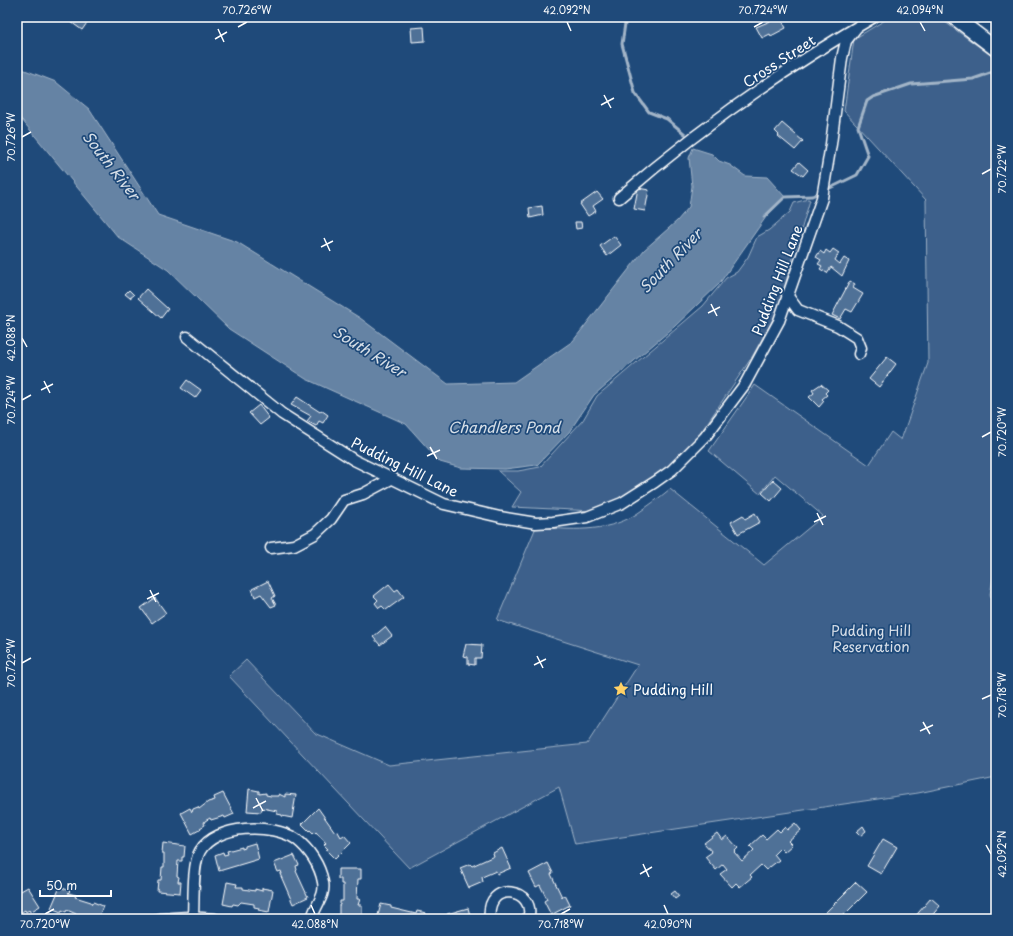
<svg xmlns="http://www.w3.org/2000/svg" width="1013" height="936" font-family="'Playpen Sans',sans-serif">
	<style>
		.green { fill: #3c618b; stroke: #9eb0c5 }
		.water { fill: #6583a4; stroke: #a3b5c8 }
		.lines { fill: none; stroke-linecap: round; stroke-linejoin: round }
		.stream { stroke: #a3b5c8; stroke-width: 3 }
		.building { fill: #507197; stroke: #fff }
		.street-casing { stroke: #fff; stroke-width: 13 }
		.secondary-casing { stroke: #fff; stroke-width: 17 }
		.street { stroke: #1f4a7a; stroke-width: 10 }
		.secondary { stroke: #1f4a7a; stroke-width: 14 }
		.ticks { fill: none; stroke: #fff; stroke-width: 1.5 }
		.labels { text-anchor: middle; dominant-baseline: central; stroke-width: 3.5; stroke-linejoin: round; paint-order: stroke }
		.street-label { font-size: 14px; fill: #fff; stroke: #1f4a7a }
		.park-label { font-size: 14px; fill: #d8dfe8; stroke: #1f4a7a }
		.poi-label { font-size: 14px; fill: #fff; stroke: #1f4a7a; text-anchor: start }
		.water-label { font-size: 15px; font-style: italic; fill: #d8e0e8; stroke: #1f4a7a }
		.neatline { fill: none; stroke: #fff; stroke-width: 1.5 }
		.ticks-label { font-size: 10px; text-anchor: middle; fill: #fff }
	</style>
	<rect width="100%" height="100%" fill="#1f4a7a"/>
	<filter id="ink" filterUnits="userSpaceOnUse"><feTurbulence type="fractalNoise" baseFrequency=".025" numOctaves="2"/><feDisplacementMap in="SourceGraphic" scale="8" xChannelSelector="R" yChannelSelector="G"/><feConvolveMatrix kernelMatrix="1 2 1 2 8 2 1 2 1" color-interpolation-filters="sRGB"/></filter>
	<g filter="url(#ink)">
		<!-- green -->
		<path class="green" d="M890,17H938L996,59V562L990,594L996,621V777L918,793L575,844L559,787L409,868L229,676L246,660L315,733L389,765L587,744L638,665L497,620L536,527C570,530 605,533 635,515C647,507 659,498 670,489L764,565L823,516L775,475L760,494L709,451L755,385L869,465L891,432L901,440L928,363L926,200L844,111L854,39Z
			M808,199L810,200L777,312L752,357L691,447L664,474L628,497L594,511L512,507L521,492L498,471H518L540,467L583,420L597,396L703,306L726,278L737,272L748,257L757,237L769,230L790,212L794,203Z"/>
		<!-- water -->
		<path class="water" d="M17,67L56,82L89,109L158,215L237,242L360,318L448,384L514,382L573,341L644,250L677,221L689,207L692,186L689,158L693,148L712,154L719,161L730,165L745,176L767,177L785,197L766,217L719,284L674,327L594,395L569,432L537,465L505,469L461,468L440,462L406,424L306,379L229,329L168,270L118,237L17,114Z"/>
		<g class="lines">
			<!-- stream -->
			<path class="stream" d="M626,17L622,44L635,93L649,112L667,119L685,134
				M826,190L857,175L868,156L858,127L867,101L873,97L911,84L973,79L996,71
				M764,217L785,197L812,196L821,192"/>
		</g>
		<!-- building -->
		<path class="building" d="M64,17H91L82,30Z
			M780,17L786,28L771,36L770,34L762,38L756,27Z
			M424,27L425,41L412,42L411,28Z
			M782,123L803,141L795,150L778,136L779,135L775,131Z
			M799,162L808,170L803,176L793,169Z
			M638,188L649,190L645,211L634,209Z
			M597,192L603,199L593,206L596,211L588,216L580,204Z
			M542,206L543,215L530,218L529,208Z
			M575,222H581L582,228L576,229Z
			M614,236L621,245L607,256L600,246Z
			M833,249L839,253L835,260L840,264L844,258L849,261L842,276L831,267L827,273L820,269L822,266L818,264L821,260L816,257L820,251L824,254L826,250L830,253Z
			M850,281L855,284L853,288L863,294L852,312L846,309L840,319L832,315Z
			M146,289L168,309L161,318L138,298Z
			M129,290L134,295L130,298L125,294Z
			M887,357L896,364L879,387L869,379Z
			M187,380L201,390L195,398L181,388Z
			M821,384L828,390L825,393L827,395L822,399L824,401L819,407L809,397L814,393L812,390Z
			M297,397L320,412L321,410L328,415L323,423L319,421L316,426L307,421L311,416L291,405Z
			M259,405L269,418L260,425L249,413Z
			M773,480L782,488L771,501L762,493Z
			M755,513L760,522L738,534L731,522L743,515L745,519Z
			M268,581L275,596L272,598L276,605L271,607L261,594L255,597L252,589Z
			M389,584L395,591L398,589L404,597L386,610L382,606L379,608L375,603L378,600L374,596Z
			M155,598L166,613L152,623L141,608Z
			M385,627L392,636L380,645L373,637Z
			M466,644L482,645L481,658H475V665L468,664V657L463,656Z
			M249,789L259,791V794L266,793V795L271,796H279V794L285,797V794L296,795L292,818L282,816V815L277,814V811L262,808L261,812L247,811Z
			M223,793L234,814L225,818L224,816L211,820L210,818L205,821L204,823L205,825L200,828L201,829L192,834L181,813L190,808L192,812L193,809L198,807L199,809L208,802L215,800L214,797Z
			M318,808L335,832L337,830L341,837L344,835L351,843L335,859L326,850L328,849L324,845L326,843L316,832L314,834L310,830L309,831L302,824Z
			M795,823L801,830L788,841L792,845L784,852L780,848L774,854L779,860L766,870L761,865L750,875L752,877L740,887L736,883L732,887L720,874L727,869L723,864L716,870L705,857L712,852L704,843L717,833L722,840L727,836L738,848L734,852L742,861L754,850L750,846L762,835L766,839L777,829L780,832L785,827L787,830Z
			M863,826L866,831L860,836L856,832Z
			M883,839L897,847L881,874L867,866Z
			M163,843L185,846L184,857H182V861H178L177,876L179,877L178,882H181L180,893L157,891L158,880H161L162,867H164V853H162Z
			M255,843L259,859L219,871L215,855L223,852L224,855L228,854L227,851L242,847V849L245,848V846Z
			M502,848L511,868L497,874L496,871L482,877L483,882L469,888L460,868L470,864L472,866L494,856L493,853Z
			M294,855L299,865L296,866L297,870L296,871L308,897L293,904L280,874H282L281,871L278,872L274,863Z
			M548,863L553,873L551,874L562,897L565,895L570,905L551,915L544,901L547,899L540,885L536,887L529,873Z
			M338,869H361V879H358L357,899H360L358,905H362V916H339V905H340V901H343V884H341V879H338Z
			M227,882L237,884L236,887H243V889L255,891V889L262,891V888L273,890L269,912L258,910L259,908L254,907V904L241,902L238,905L233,904L232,906L223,904Z
			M856,882L867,892L840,919H819Z
			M28,887L40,906L30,912L29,910L26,912L25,910L17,915V896L20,894L19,892Z
			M60,887L70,891L68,893L76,895L75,897L91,902L92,904L93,902L103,906L98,919H82L83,917L67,910L66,912L62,910L61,912L51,908Z
			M675,891L679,896L675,899L671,894Z
			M931,898L940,906L929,919H913Z
			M381,904L391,906V908L416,914L417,911L426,913L425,919H377Z
			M468,908L471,919H449L447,914Z"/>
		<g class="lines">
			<defs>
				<path id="street" d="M619,198C697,130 784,69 874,17
					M787,295L798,310L838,326L857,338L861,348L859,354
					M187,337L282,414L354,460L444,504L500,517L536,523L553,522L587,517L622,503L655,482L672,470L705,437L745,384L779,321L822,198L831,144L842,58L846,41L857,27
					M271,548L294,545L315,534L331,519L344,500L363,494L393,478
					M193,917C194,900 192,865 200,851C216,824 272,823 296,839C309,849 320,865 323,882C326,897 314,906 312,919
					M159,919L188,917L215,919
					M490,919C485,878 538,889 528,919"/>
				<path id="secondary" d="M954,17L996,49"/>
			</defs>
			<!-- street casing -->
			<use href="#street" class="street-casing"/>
			<!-- secondary casing -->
			<use href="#secondary" class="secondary-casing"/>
			<!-- street -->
			<use href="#street" class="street"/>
			<!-- secondary -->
			<use href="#secondary" class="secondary"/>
		</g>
	</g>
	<!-- ticks -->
	<path class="ticks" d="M567,22L571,31M920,22L925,31M238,27L247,22M754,27L763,22M218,29L224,42M215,39L227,32M604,95L611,108M601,105L614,98M22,137L31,132M982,174L991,169M324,238L330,251M321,247L333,241M711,304L717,316M708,313L720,307M22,338L27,347M44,381L50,393M41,390L53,384M22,400L31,395M982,437L991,432M430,447L437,459M427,456L440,450M817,513L823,525M814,522L826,516M150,590L156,602M147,599L159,593M537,656L543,668M22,663L31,658M534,665L546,659M982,699L991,695M923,722L930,734M920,731L933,725M256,798L263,811M253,808L266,801M986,845L991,854M643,864L649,877M640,874L652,867M311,905L315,914M664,905L668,914M45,914L54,909M561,914L570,909"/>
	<!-- icons -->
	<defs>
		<symbol id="sight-bare" viewBox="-9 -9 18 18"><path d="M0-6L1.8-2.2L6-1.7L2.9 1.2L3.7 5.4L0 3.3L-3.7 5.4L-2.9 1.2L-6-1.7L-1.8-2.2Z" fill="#ffd166" stroke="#1f4a7a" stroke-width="2.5" paint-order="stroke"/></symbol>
	</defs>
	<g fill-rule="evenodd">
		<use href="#sight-bare" x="610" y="678" width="22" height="22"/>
	</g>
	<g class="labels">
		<!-- street labels -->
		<g class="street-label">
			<text transform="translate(779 61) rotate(-33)">Cross Street</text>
			<text transform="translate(777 280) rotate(-69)">Pudding Hill Lane</text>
			<text transform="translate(405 467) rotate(26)">Pudding Hill Lane</text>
		</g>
		<!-- park labels -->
		<g class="park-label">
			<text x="871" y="630">Pudding Hill<tspan x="871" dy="16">Reservation</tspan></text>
		</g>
		<!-- poi labels -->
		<g class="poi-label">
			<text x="633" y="689">Pudding Hill</text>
		</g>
		<!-- water labels -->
		<g class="water-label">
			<text transform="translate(112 165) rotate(52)">South River</text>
			<text transform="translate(670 260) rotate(-46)">South River</text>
			<text transform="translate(370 351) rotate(32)">South River</text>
			<text x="504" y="426">Chandlers Pond</text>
		</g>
	</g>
	<!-- margin -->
	<rect width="1013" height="936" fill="none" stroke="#1f4a7a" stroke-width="44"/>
	<!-- scale -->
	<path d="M40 890v6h71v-6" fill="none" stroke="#ffffff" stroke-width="2"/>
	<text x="46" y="890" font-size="12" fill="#ffffff" stroke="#1f4a7a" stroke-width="3" paint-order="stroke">50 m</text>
	<rect x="22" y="22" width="969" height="892" class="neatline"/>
	<g class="ticks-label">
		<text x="247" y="14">70.726°W</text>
		<text x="567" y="14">42.092°N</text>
		<text x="763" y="14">70.724°W</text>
		<text x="920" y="14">42.094°N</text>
		<text transform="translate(11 137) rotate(-90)" y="4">70.726°W</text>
		<text transform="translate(1002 169) rotate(-90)" y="4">70.722°W</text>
		<text transform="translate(11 338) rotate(-90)" y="4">42.088°N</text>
		<text transform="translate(11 400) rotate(-90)" y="4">70.724°W</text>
		<text transform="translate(1002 432) rotate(-90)" y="4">70.720°W</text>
		<text transform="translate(11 663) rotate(-90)" y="4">70.722°W</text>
		<text transform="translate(1002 695) rotate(-90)" y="4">70.718°W</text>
		<text transform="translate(1002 854) rotate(-90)" y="4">42.092°N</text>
		<text x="45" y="928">70.720°W</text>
		<text x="315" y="928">42.088°N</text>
		<text x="561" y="928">70.718°W</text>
		<text x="668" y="928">42.090°N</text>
	</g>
</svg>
